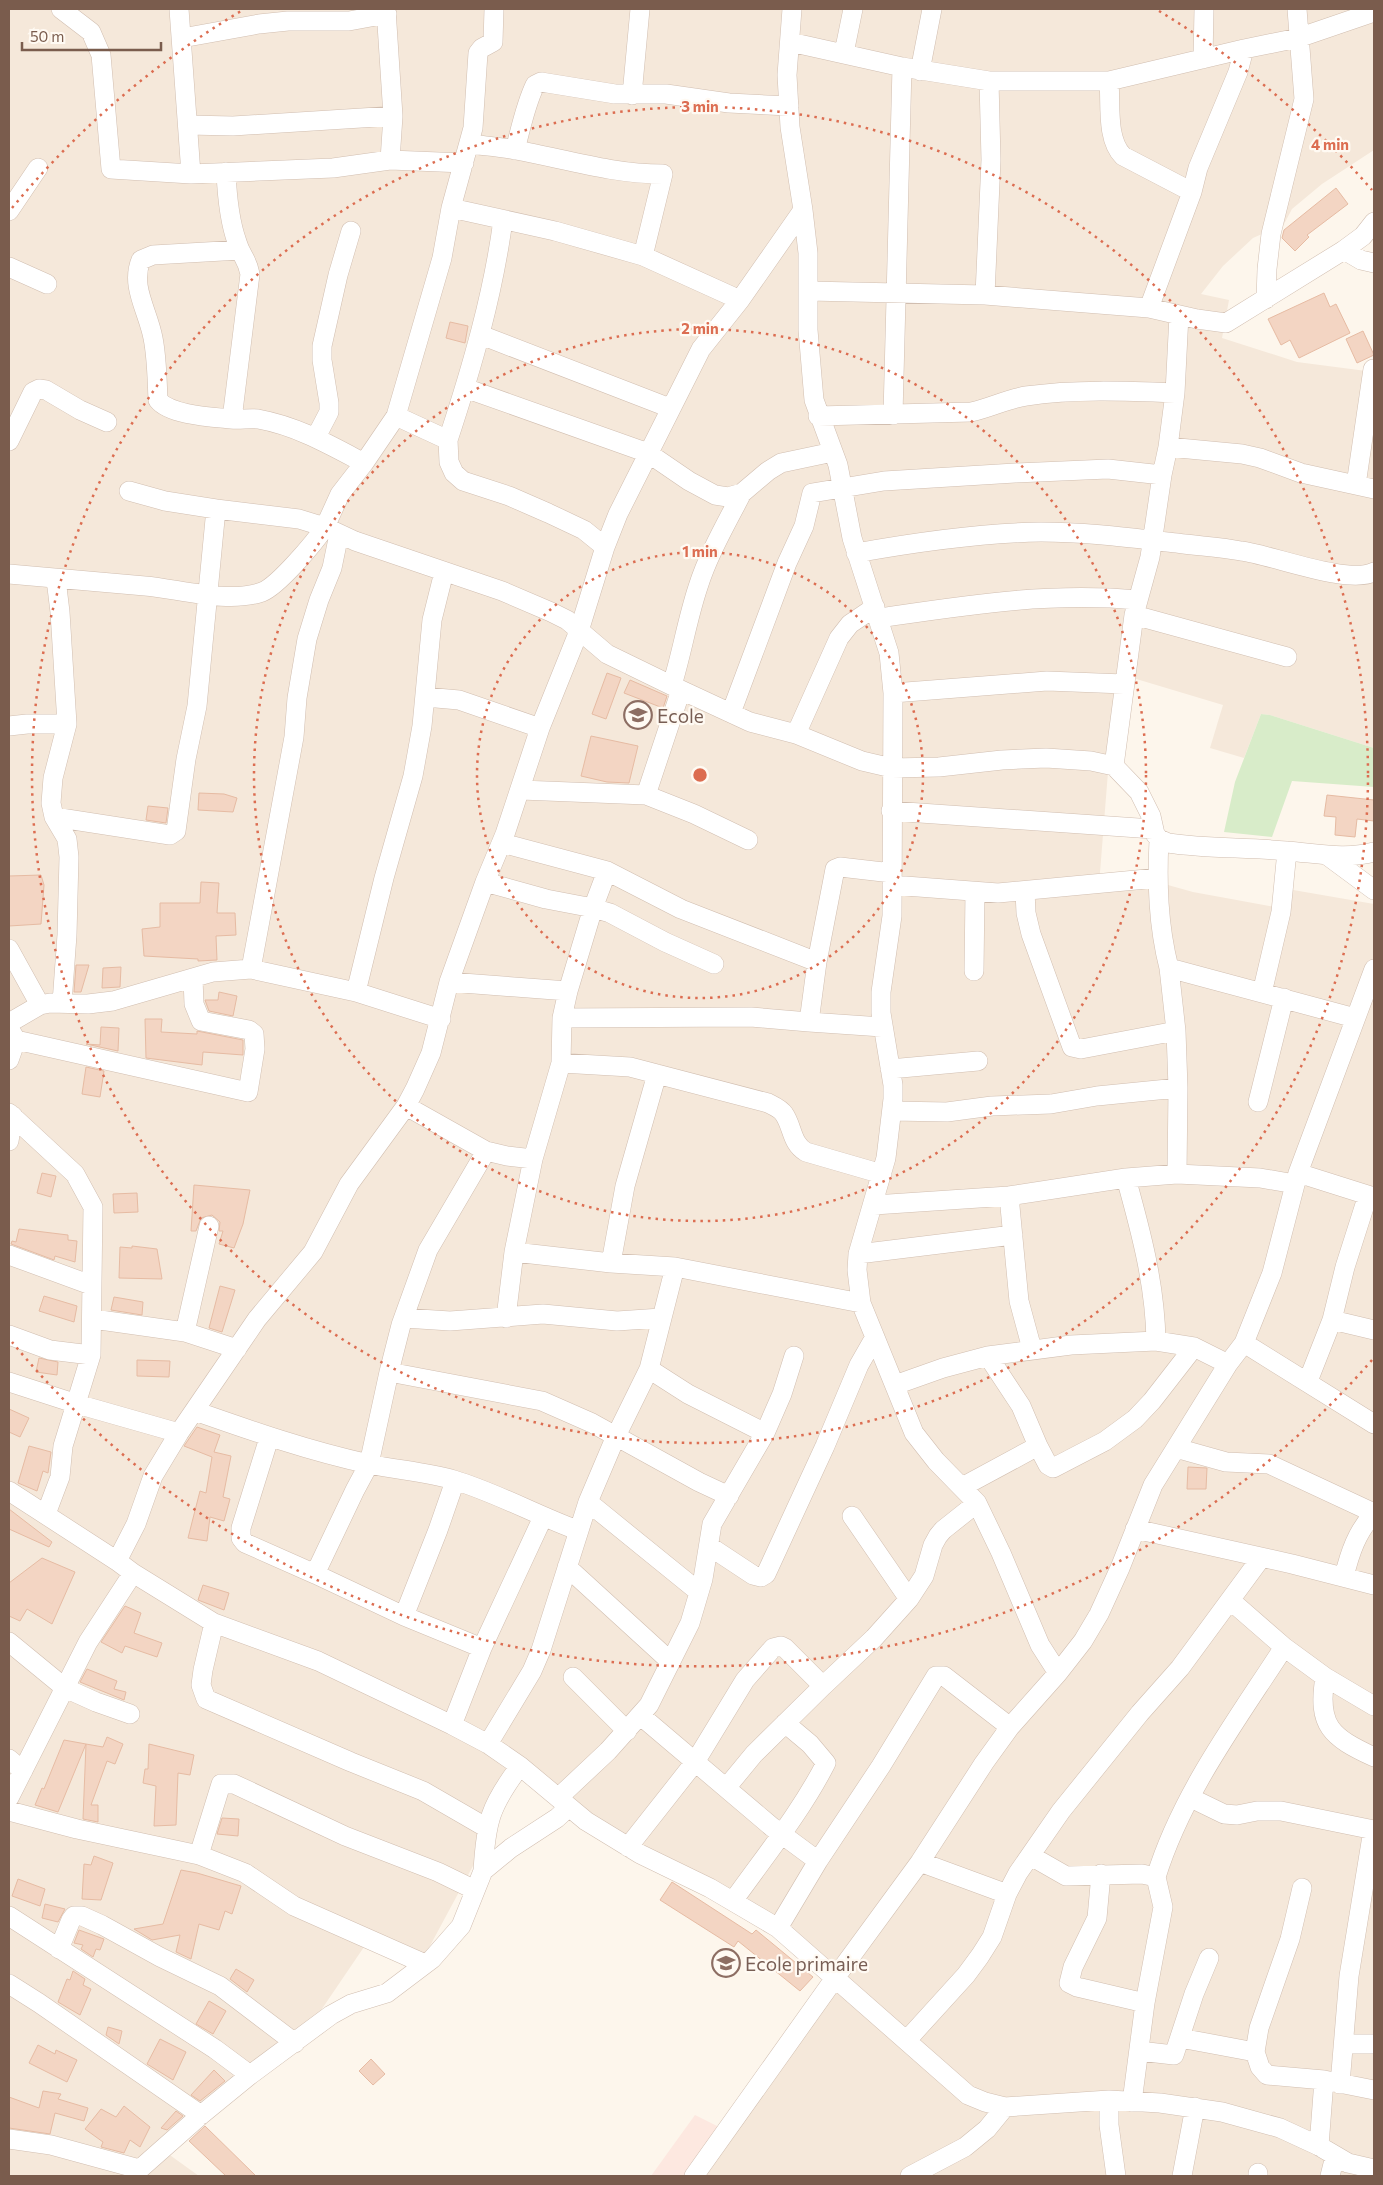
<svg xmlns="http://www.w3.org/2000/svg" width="1383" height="2185" font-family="Commissioner,sans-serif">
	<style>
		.residential { fill: #f5e8da }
		.commercial { fill: #fde8e0 }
		.green { fill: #d8ecc9 }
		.building { fill: #f3d5c3; stroke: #e6bba3 }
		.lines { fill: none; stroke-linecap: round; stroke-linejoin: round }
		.minor-casing { stroke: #d1beb0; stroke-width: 20 }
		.minor { stroke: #fff; stroke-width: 19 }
		.ring { fill: none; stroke: #dc6d51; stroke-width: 2.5; stroke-dasharray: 2.5 5 }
		.labels { text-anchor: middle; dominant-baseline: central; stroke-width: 4.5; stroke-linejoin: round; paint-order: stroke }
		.education-label { font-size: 19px; fill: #785e54; stroke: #fffaf3; text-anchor: start }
		.centre { fill: #dc6d51; stroke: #fffaf3; stroke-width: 2.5 }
		.ring-label { font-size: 15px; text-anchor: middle; font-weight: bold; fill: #dc6d51; stroke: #fffaf3; stroke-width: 4.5; stroke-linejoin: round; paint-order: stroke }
	</style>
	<rect width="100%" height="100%" fill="#fdf6ec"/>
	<!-- residential -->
	<path class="residential" d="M9,9H1374V150L1322,184L1292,209L1284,224L1253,238L1223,266L1201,294L1229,300L1222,338L1297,362L1374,372V748L1270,715L1261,714L1244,758L1210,748L1223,705L1123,675L1108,772L1099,885L1150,880L1193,892L1275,907L1276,887L1374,904V2176H687L829,1980L742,1911L511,1769L481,1851L424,1957L366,1944L311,2025L160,2148L199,2176H9Z"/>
	<!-- commercial -->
	<path class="commercial" d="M695,2115L723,2129L687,2176H651Z"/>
	<!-- green -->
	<path class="green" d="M1261,714L1270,715L1374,748V787L1292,781L1272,837L1224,832L1235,782Z"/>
	<!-- building -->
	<path class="building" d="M1336,188L1348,204L1307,235L1309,237L1295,251L1282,238L1284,230Z
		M1324,293L1330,307L1336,304L1350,333L1299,358L1290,340L1281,345L1268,319Z
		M450,322L468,326L465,343L446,338Z
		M1363,331L1374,355L1357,363L1346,339Z
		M607,673L621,678L606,719L592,714Z
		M630,680L667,696L663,708L624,693Z
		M591,736L638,746L629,783L607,782L581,776Z
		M199,793L224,794L237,798L233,812L198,810Z
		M1327,795L1374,800V821L1357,819L1355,837L1335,835L1336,817L1324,816Z
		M148,806L168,808L166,823L146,820Z
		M41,875L44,885L41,924L9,926V876Z
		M201,882L219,883L217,913H235L236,935L216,936L217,960L198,961V959L144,956L142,929L160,927V903H200Z
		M76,965H89L81,992H74Z
		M121,967L120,987L102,988L103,968Z
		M219,992L237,996L233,1016L209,1011L205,1000H218Z
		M145,1019H162L161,1032L197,1034V1031L243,1040V1055L203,1052L202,1065L146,1058Z
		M101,1027L119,1028L118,1051L86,1044L100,1045Z
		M86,1067L104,1071L100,1097L82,1094Z
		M42,1173L56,1176L51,1197L37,1193Z
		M194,1185L250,1190L243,1224L234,1248L219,1244L223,1231H219L220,1222L212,1215L201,1218L196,1231H191Z
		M137,1193L138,1212L114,1213L113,1194Z
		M19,1229L68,1235V1240L77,1241L75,1262L55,1256L54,1260L11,1244L12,1241L16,1242Z
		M132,1246L157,1249L162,1279L119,1278L120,1247L132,1248Z
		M220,1286L235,1290L222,1332L209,1328Z
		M44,1296L77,1306L74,1322L39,1311Z
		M114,1297L143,1302L142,1315L111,1310Z
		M39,1358L58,1362L57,1375L36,1372Z
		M137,1360L170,1361L169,1377L137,1376Z
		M9,1409L29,1418L20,1437L9,1432Z
		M197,1427L220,1435L214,1452L231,1456L223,1497L230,1499L224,1521L210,1517L207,1541L188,1538L200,1491L206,1493L212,1457L184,1446Z
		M29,1446L51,1452L48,1473L43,1471L37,1491L18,1483Z
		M1188,1467L1207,1468L1206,1489H1187Z
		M9,1509L52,1542L49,1547L9,1529Z
		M42,1558L75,1572L52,1624L27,1609L20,1621L9,1616V1583Z
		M203,1585L229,1593L224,1610L198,1600Z
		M125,1606L141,1613L134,1633L162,1643L157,1657L125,1646L122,1653L101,1642Z
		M87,1669L117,1681L114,1689L126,1692L124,1700L80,1682Z
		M107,1737L123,1744L115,1764L107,1761L91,1805H98V1822L83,1819L86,1744L103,1747Z
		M64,1740L86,1744L58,1812L35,1805L42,1788L44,1789Z
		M149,1744L194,1755L190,1775L178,1773L176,1825L154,1826L156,1786L143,1783L145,1769H148Z
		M222,1818L239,1819L238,1836L217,1834Z
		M94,1856L113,1863L101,1900L82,1899L84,1864L91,1865Z
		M181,1870L197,1873L241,1886L232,1914L225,1911L219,1930L199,1924L191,1959L176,1952L180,1935L152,1940L134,1929L163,1924Z
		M18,1879L45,1889L40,1906L12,1896Z
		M672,1882L752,1934L756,1930L813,1977L800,1991L738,1941L734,1947L660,1900Z
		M45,1904L65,1909L58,1922L42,1918Z
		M79,1930L104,1939L100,1950L96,1949L93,1957L81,1949L83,1945L74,1943Z
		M236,1969L254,1980L247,1992L230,1979Z
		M73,1971L85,1979L83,1985L91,1989L80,2015L58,2002L67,1979L70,1980Z
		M209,2001L226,2011L213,2034L196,2024Z
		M108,2027L122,2031L119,2044L106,2035Z
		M160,2039L186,2052L173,2080L147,2064Z
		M38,2045L55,2054L56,2050L77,2060L67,2082L29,2063Z
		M371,2059L385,2074L373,2085L359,2071Z
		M214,2070L225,2081L200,2101L191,2095Z
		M43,2091L61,2094L58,2099L88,2108L84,2121L55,2113L50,2134L9,2128V2097L39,2108Z
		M124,2106L150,2127L140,2147L130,2140L124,2153L101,2147L103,2142L85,2129L101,2109L116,2117Z
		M176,2111L183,2116L167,2130L161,2128Z
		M205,2126L256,2176H226L189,2141Z"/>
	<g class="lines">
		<defs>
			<path id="minor" d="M61,9L91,32L101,55L111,169L191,174L333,168L390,160L464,163
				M179,9L191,174
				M386,9L393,116L390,160
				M182,38L259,24L288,21H349L387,14
				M790,42L902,67L989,81H1109L1244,49L1298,38L1374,12
				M844,53L853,9
				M1203,59L1204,9
				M920,71L932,9
				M1109,81C1111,104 1106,139 1123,156L1192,192
				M632,95L640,9
				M188,125L233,126L393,116
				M470,144C485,146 501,147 516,150C565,159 612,174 663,174L643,256
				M515,150C521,128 525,106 535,85L541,82L615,94H666L729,103L789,106
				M226,172C227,195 229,220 237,242C241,256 247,258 250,274L232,419
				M451,208L555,231L643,256L740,300
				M803,210L808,253V330L814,400L838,465L852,538L889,653L893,693L892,916L881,992V1013L893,1085V1099L886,1158L858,1254L857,1270L861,1303L914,1433L936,1461L977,1503L1001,1553L1040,1645L1058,1673
				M9,211L38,168
				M1344,250L1361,260L1374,263
				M9,267L47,284
				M809,291L985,295L1149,308L1197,319L1226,323L1344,250L1363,236L1374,222
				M985,295L991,160L989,81
				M1266,299L1267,269L1271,234L1304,99L1297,9
				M1149,308L1192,192L1198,168L1238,72L1244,49
				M481,335L670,408
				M465,388L648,453L689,481L715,495L728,497L742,493L768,471L781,463L833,452
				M893,415L902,67
				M396,416L448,440L449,462L454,473L463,481L509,496L548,513L584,530L605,547
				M818,416L971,412C990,408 1007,399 1026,396C1074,389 1126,391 1175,393
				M316,437L329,412V403L322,360V346L338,275L351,231
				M448,440C472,367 493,295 503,220
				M9,441L33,392L39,389L46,390L80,410L107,422
				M1168,447L1242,454L1260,458L1301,473L1374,489
				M364,463L396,416L442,258L451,208L473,128L478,53L482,48L493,42L494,9
				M1356,485L1373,369
				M129,491L165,501L216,509
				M856,553C917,542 979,533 1041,532C1086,532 1132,538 1177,543C1198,546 1220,547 1241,551C1273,555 1347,585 1374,572
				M9,574C54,578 100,582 145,586C179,589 229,604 262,592C278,586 315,542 325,527L355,541L502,591L551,612L567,620L607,654L681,690L750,722L796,734L862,761L892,768L939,767L1002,760L1046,758L1091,761L1114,766L1139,792L1151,816L1155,834L1159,839L1168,843C1207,849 1247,847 1286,851C1316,853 1345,860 1374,852
				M56,579L60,612L67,724L53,778L51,803L54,817L67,839L69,857L67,935L62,1003
				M1134,615L1287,657
				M879,618C968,605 1047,592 1138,600
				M672,685C682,653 687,620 698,587C708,555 726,524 742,493
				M681,690L646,795L694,814L748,840
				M893,693L1047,681L1124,684
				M425,697L459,700L540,728
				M731,713L787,563L804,526L812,493L884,481L1015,473L1108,469L1162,475
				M9,726L27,724H67
				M796,734L839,638L850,624L875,607
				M1114,766L1134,615L1150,557L1162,475L1168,447L1175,393L1179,315
				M521,790L646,795
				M891,811L1153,829
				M54,817L170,835L176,831L186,759L197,706L216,509L299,519L325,527L340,494L364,463C330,445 297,426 258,419C249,418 240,420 231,419C211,417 170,415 158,400C157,379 157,358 153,338C148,311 130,286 141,260L153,255L240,250
				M1159,839C1157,883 1158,925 1169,968L1355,1018
				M502,843L607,871L681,909L817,962
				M1328,856L1374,890
				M485,882L546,899L593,908L610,913L665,942L714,964
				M892,885L998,893L1157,878
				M1025,891L1026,913L1031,934L1072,1047L1081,1049L1176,1031
				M9,949L40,1005
				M1169,968L1176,1031L1178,1088L1177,1174
				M251,969L294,737L297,698L307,639L319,600L332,568L339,534
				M974,971L975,892
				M449,982L568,991
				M356,992L384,878L413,776L422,726L432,620L444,572
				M1262,993L1281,912L1287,851
				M562,1018L751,1017L809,1022L817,962L835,869L840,867L892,873
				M809,1022L882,1027
				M9,1023L40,1005L50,1003L88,1004L113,1001L213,972L251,969L356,992L441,1019
				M16,1040L248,1092L255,1049L254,1034L249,1030L201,1021L194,1004L193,978
				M9,1060L16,1040L10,1030
				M561,1063L630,1067L768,1103C774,1106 781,1109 784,1114C793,1127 791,1143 806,1152L882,1174
				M890,1069L978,1061
				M1258,1102L1284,998
				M406,1106L486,1151L507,1156L533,1159
				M892,1111L947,1112L992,1106L1051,1104L1097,1096L1178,1088
				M9,1113L75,1174L93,1207L91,1355L63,1446L60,1477L46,1514
				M9,1141L13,1116
				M1298,1173L1374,1197
				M1126,1178C1141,1232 1155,1284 1156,1341
				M1009,1196L1019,1301L1032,1349
				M874,1205L1009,1196L1126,1178L1177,1174L1260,1178L1295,1184
				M514,1252L611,1263L675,1267L861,1303
				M858,1254L1013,1235
				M9,1255L91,1285
				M611,1263L625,1186L657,1074
				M404,1318L450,1321L543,1314L617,1321L661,1318
				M506,1318L514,1252L533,1159L561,1063L562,1018L568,991L593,908L607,871
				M93,1319L185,1332L237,1349
				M1332,1320L1374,1330
				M185,1332L209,1226
				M9,1335L50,1350L91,1355
				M1244,1343L1374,1424
				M988,1356L1021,1406L1038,1446L1048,1465L1053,1468L1105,1441L1135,1419L1152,1401L1194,1347
				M649,1369L688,1394L765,1433
				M389,1372L542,1401L592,1423L699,1482L729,1496
				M1308,1381L1332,1320L1345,1267L1368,1195
				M9,1382L77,1404L179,1433
				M895,1385L943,1368L988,1356L1071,1345L1156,1341L1194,1347L1228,1364
				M195,1411C252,1431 309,1451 369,1464C397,1470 426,1472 454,1480C497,1493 536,1515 577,1530
				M269,1438L241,1528V1538L245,1543L315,1574
				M1176,1448L1226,1462L1269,1464L1374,1513
				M962,1487L1038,1446
				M9,1491L117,1561L133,1573L214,1623L318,1661L452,1725L488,1744L520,1766L586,1821L640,1854L710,1888L778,1928L968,2095L985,2102L1005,2107L1109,2100L1160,2103L1222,2112L1280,2128L1319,2146L1348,2163L1374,2169
				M588,1502L699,1592
				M852,1516L909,1599
				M1135,1529L1292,1564L1374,1585
				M709,1546L753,1575L761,1577L766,1574L825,1446L859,1365L875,1337
				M117,1561L136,1524L153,1476L179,1433L257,1319L313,1252L349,1184L406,1106L415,1089L431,1053L449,982L485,882L505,834L540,728L579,631L605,547L618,514L701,349L740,300L803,210L790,127L787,75L792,9
				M567,1567L671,1662
				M1344,1577C1350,1552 1357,1532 1374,1513
				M1230,1600L1284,1647L1325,1677L1374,1706
				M404,1616L438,1530L455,1481
				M214,1623L203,1670L201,1685L206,1699L351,1762L423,1791L487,1828
				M9,1642L65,1688L96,1702L130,1714
				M482,1648L404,1616L315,1574L355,1490L369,1464L389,1372L401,1325L428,1250L486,1151
				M573,1677L627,1731
				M1325,1677C1317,1726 1331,1737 1374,1757
				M641,1716L772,1827L818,1861L778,1928
				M452,1725L482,1648L543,1517
				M488,1744L532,1671L541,1650L588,1502L616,1436L649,1369L675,1267
				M9,1759L23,1771
				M726,1788L754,1754L823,1686
				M559,1797L608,1751L649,1705L690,1623L703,1579L712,1524L765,1433L782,1394L794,1356
				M9,1798L88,1642L133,1573
				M1191,1798L1224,1814L1237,1815L1257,1811H1281L1374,1830
				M9,1811L77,1829L199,1855
				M628,1847L695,1762L745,1680L773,1648L781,1646L785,1648L823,1686L874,1638L909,1599L924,1576L933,1545L938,1536L943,1530L977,1503
				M1031,1856L1066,1876L1142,1874L1156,1877C1182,1793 1237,1720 1284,1647
				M818,1861L881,1766L936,1676H944L1010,1727
				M920,1862L1007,1894L1018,1873L1061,1811L1140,1713L1180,1668L1261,1558
				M483,1871C486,1821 490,1806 520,1766
				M1101,1874L1097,1918L1073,1967L1069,1983L1077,1987L1145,2003L1132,2102
				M733,1901C765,1856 801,1812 826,1763L810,1744L785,1723
				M9,1916L215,2049L250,2075
				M59,1949L71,1920L74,1916H82L102,1925L160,1957L220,1986L295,2043
				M425,1964L294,1906L245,1873L199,1855L221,1784H234L345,1836L438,1872L475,1890
				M9,1984L39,2003L201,2115
				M1145,2003L1163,1907L1156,1877
				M1180,2038L1255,2052L1260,2067L1267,2075L1324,2080L1374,2090
				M907,2040L966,1975L980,1956L992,1937L1007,1894
				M1344,2044H1374
				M1139,2051L1174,2055L1194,1994L1209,1958
				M1255,2052L1259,2028L1290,1939L1302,1888
				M1340,2084L1349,1976L1373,1830
				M1109,2100V2125L1116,2176
				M9,2139L51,2145L139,2169
				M1319,2146L1324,2080
				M132,2176L201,2115L250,2075L331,2015L351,2004L387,1993L432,1959L461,1926L483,1871L511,1848L557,1818L569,1807
				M694,2176L835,1978L920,1862L984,1763L1010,1727L1058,1673L1083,1641L1099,1614L1120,1568L1153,1485L1228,1364L1244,1343L1272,1273L1298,1173L1374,969
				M910,2176L965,2147L987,2129L1005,2107
				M1182,2176L1195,2107
				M1258,2176V2173
				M1330,2176L1335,2156"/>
		</defs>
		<!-- minor casing -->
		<use href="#minor" class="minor-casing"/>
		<!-- minor -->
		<use href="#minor" class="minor"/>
	</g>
	<!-- distance rings -->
	<g class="ring">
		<circle cx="700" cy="775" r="223"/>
		<circle cx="700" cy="775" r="446"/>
		<circle cx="700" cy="775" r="668"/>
		<path d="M1372 1360A891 891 0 0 1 12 1342M12 208A891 891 0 0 1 241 11M1159 11A891 891 0 0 1 1372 190"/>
	</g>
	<!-- icons -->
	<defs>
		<symbol id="school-ring" viewBox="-11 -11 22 22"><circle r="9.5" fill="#fffaf3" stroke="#8d6e63" stroke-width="1.5"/><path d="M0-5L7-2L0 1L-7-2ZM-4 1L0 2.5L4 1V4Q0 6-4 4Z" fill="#8d6e63"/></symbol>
	</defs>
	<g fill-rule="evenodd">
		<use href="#school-ring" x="622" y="699" width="32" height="32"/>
		<use href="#school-ring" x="710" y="1947" width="32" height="32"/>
	</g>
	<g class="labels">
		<!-- education labels -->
		<g class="education-label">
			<text x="657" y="715">Ecole</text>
			<text x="745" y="1963">Ecole primaire</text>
		</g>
	</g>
	<circle cx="700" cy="775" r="8" class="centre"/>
	<g class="ring-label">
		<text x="700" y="112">3 min</text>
		<text x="1330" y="150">4 min</text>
		<text x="700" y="334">2 min</text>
		<text x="700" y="557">1 min</text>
	</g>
	<!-- border -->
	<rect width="1383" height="2185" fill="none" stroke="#7a5c4d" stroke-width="20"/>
	<!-- scale -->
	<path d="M22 42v8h139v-8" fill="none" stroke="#7a5c4d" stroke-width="2.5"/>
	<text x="30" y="42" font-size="15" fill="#7a5c4d" stroke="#fffaf3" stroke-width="4" paint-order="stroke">50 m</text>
</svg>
